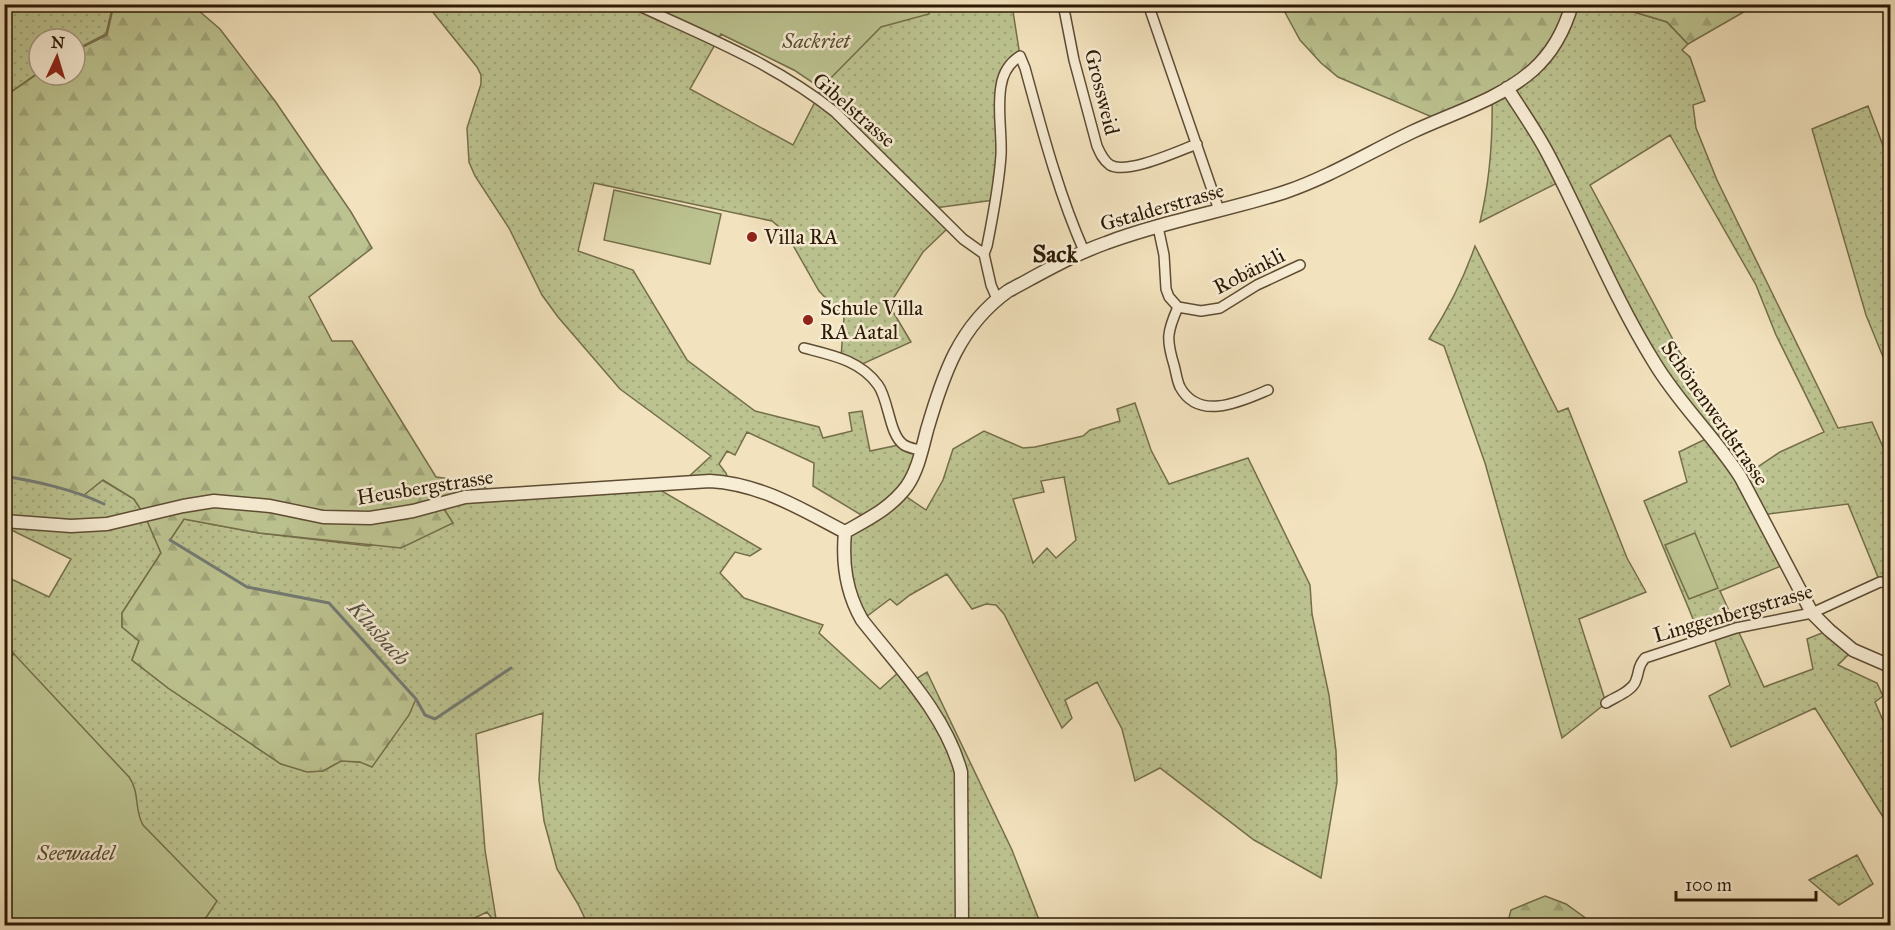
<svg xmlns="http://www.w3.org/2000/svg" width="1895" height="930" font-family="'IM FELL Great Primer',serif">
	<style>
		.grass { fill: url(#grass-dots); stroke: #746e4a; stroke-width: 1.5; fill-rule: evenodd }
		.forest { fill: url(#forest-firs); stroke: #746e4a; stroke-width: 1.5 }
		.park { fill: #bcc390; stroke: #746e4a; stroke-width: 1.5 }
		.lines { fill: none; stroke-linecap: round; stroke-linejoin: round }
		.stream { stroke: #727a73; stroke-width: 3 }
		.minor-casing { stroke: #5e4c33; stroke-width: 12 }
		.tertiary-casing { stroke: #5e4c33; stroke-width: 15 }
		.minor { stroke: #f7ecd4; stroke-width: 9 }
		.tertiary { stroke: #f7ecd4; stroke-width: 12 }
		.poi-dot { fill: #8f2418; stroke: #f7ecd4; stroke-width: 2 }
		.labels { text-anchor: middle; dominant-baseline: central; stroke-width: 5; stroke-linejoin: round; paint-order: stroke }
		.park-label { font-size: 21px; font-style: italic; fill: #574d2f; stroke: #f7ecd4 }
		.street-label { font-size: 21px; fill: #2c1a05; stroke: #f7ecd4 }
		.poi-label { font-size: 21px; fill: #2c1a05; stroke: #f7ecd4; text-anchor: start }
		.water-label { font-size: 22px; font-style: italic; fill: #555245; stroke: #f7ecd4 }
		.quarter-label { font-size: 24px; font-weight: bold; fill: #2c1a05; stroke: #f7ecd4 }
	</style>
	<defs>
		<pattern id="grass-dots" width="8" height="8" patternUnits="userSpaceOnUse" patternTransform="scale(1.5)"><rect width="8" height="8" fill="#bcc390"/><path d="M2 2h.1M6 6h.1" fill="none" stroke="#a2a77b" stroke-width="1.8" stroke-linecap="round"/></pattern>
		<pattern id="forest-firs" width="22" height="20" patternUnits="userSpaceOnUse" patternTransform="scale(1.5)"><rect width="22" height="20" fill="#bcc390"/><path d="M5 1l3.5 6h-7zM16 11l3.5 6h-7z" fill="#a2a77b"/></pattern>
	</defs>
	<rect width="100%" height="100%" fill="#f2e2bd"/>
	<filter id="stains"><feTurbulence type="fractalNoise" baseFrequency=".00333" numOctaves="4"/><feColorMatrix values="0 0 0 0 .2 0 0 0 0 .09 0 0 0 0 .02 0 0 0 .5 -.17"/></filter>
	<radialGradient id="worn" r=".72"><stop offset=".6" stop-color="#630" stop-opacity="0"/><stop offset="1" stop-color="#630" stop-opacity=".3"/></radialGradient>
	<!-- grass -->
	<path class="grass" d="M5,4L110,5L111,13L106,34L75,50V39H39V72L5,96Z
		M427,5H1012L1020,56L1005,72L994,200L935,208L818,95L821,88L794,70L721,34L690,89L793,145L816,100L834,114L948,228L923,252L889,305L911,342L858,366L841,357L844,317L819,291L786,233L772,221L594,183L578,251L633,270L687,360L755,411L819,427L823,438L852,431L849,413L862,411L870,451L903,444L922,451L901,493L926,510L943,480L953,449L984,431L1023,448L1035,447L1083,436L1090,430L1120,421L1117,409L1135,403L1151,450L1169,484L1248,458L1310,585L1312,614L1329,695L1336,751L1337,782L1321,878L1254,840L1160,768L1135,781L1122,729L1097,682L1065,700L1072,718L1062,728L1004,614L996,605L986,604L972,609L947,574L910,595L897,605L890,599L862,620L854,606L845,532L868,519L813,486L814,463L747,432L735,455L727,451L719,464L726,473L729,482H683L711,456L620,389L558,317L542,295L509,228L475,176L469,162L467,128L481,84V75L477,67ZM1064,477L1076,540L1056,558L1047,548L1033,563L1013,499L1044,492L1041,481Z
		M1572,5H1611L1667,22L1688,44L1682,50L1690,57L1705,101L1693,105L1696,128L1717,180L1838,428L1872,422L1890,463V583L1880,582L1848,504L1761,515L1786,564L1720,591L1764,687L1813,669L1807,639L1829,630L1853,650L1838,665L1877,683L1883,696L1875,702L1888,732H1890V814L1883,817L1815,708L1731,747L1709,696L1730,685L1713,635L1701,638L1644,501L1687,482L1679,452L1710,437L1677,398L1561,181L1480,222C1490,180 1493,139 1492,96ZM1670,135L1756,285L1776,335L1824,432L1780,452L1741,478L1729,459V444L1590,185Z
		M1868,106L1890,164V374L1866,315L1812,129Z
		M1475,246L1558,412L1568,408L1627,558L1646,592L1579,619L1606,703L1562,738L1485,463L1444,346L1429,339C1449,308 1463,281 1475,246Z
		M5,476L38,482L102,480L134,499L145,516L161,553L122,613V627L139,641L132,660L168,688L281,764L323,771L341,761L360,762L329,603L247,587L170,540L184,519L259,533L369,546L453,523L440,503L650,484L761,549L750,556L735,552L720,573L744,598L823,625L819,633L880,689L901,670L911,682L927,672L1012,850L1041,925H588L578,904L557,869L544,821L539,780L543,713L476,734L485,850L497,925L487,912L458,926L5,925L4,663L14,654L5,642V576L49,597L71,559L5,527Z
		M1857,855L1873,884L1839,905L1809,880Z"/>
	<!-- forest -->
	<path class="forest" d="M111,5H192L220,29L275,101L351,212L372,248L309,297L332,341H352L436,477L481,483L492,495L440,503L453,523L401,548L259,533L184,519L170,540L247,587L329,603L416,699L409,715L372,767L360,762L341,761L323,771L307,772L281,764L168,688L132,660L139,641L122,627V613L161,553L145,516L134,499L103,480L84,495L38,482L5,476L4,406L8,386L4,378V97L39,73V75H75V51L107,35L112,13Z
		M1281,5H1572L1532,70L1439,120L1338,77L1321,63L1300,40Z
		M1611,5H1756L1688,44L1667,22Z
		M1545,896L1566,904L1591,922L1592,925H1507L1511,910Z"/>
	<!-- park -->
	<path class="park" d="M635,5H931L929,14L881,27L821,88L794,70L721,34L716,42Z
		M614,190L721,214L710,264L604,240Z
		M1695,533L1718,588L1689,599L1665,545Z
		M14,654L129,777C140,792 134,810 143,825L217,901L201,925H5L4,663Z"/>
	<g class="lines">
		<!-- stream -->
		<path class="stream" d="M4,476C39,482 72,489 104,504
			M170,540L247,587L329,603L416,699L425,715L435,719L511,668"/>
		<defs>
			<path id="minor" d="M635,4C704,36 775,64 835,112L963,239L984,254L991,285L997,299
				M1063,4L1074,60L1097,146C1100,153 1103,160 1110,165C1127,175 1178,151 1197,144
				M1148,4L1219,210
				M1158,227L1164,255L1166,289L1169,297L1178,307L1201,311L1220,308L1257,285L1300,265
				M984,254L987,246C993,216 999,186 1001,155C1002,132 997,109 1001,86C1003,73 1009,63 1020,56L1025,68C1042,130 1058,192 1084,251
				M1178,307C1167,332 1166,339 1174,365C1176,372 1177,381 1180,387C1199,422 1242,401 1268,390
				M804,348C831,355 860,360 878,385C889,400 889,435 904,445C909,448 916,449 922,451
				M1606,703C1615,697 1633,691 1636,680C1640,670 1637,667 1645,658L1736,628L1812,613L1880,582L1890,583"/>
			<path id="tertiary" d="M1507,88C1521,110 1536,131 1548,154C1584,222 1613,296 1654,362C1679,404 1715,437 1741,478L1812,613L1829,630L1853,650L1890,666
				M4,521L71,526L107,524L183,506L214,501L270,506L323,517L370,518L413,511L465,497L710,481C761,484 801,509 845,532
				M845,532C868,519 891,508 907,486C918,470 922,449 927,430C943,375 959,326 1008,291C1040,274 1072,255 1106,243C1164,221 1226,211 1285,192C1329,177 1370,152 1412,132C1452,113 1499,100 1533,70C1552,53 1565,29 1572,4
				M845,532C842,564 846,592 862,620C898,666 946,715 961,772L962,926"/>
		</defs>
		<!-- minor casing -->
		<use href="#minor" class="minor-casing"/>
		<!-- tertiary casing -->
		<use href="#tertiary" class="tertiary-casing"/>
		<!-- minor -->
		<use href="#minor" class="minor"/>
		<!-- tertiary -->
		<use href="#tertiary" class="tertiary"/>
	</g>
	<!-- markers -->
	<g class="poi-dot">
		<circle cx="752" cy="237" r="6"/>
		<circle cx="808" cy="320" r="6"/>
	</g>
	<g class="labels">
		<!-- park labels -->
		<g class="park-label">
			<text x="816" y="41">Sackriet</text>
			<text x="76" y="853">Seewadel</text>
		</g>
		<!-- street labels -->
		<g class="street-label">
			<text transform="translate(1102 92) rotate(76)">Grossweid</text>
			<text transform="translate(854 110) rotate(41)">Gibelstrasse</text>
			<text transform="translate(1162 207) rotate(-16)">Gstalderstrasse</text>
			<text transform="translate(1249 271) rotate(-27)">Robänkli</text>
			<text transform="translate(1715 413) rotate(55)">Schönenwerdstrasse</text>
			<text transform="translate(425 487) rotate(-9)">Heusbergstrasse</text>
			<text transform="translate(1733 613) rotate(-16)">Linggenbergstrasse</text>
		</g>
		<!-- poi labels -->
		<g class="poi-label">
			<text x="764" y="237">Villa RA</text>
			<text x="820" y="308">Schule Villa<tspan x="820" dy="24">RA Aatal</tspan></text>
		</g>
		<!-- water labels -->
		<g class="water-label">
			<text transform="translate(379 633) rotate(48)">Klusbach</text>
		</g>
		<!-- quarter labels -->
		<g class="quarter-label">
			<text x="1055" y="254">Sack</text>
		</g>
	</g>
	<!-- margin -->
	<rect width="1895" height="930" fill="none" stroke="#f2e2bd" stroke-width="24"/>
	<rect x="6" y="6" width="1883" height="918" fill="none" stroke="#2c1a05" stroke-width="3"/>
	<rect x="12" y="12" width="1871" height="906" fill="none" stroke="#2c1a05" stroke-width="1.5"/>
	<!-- north arrow -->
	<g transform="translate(57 57) rotate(4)"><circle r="28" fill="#f7ecd4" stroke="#a69881" stroke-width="1.5"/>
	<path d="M0-4.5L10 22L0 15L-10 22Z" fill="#8f2418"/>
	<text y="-9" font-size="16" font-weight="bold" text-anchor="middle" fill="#2c1a05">N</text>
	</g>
	<!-- scale -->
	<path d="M1676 891v9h140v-9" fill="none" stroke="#2c1a05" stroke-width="3"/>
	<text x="1685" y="891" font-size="18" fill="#2c1a05" stroke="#f7ecd4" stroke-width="4.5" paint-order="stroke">100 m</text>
	<rect width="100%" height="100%" filter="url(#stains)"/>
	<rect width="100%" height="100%" fill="url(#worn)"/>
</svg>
